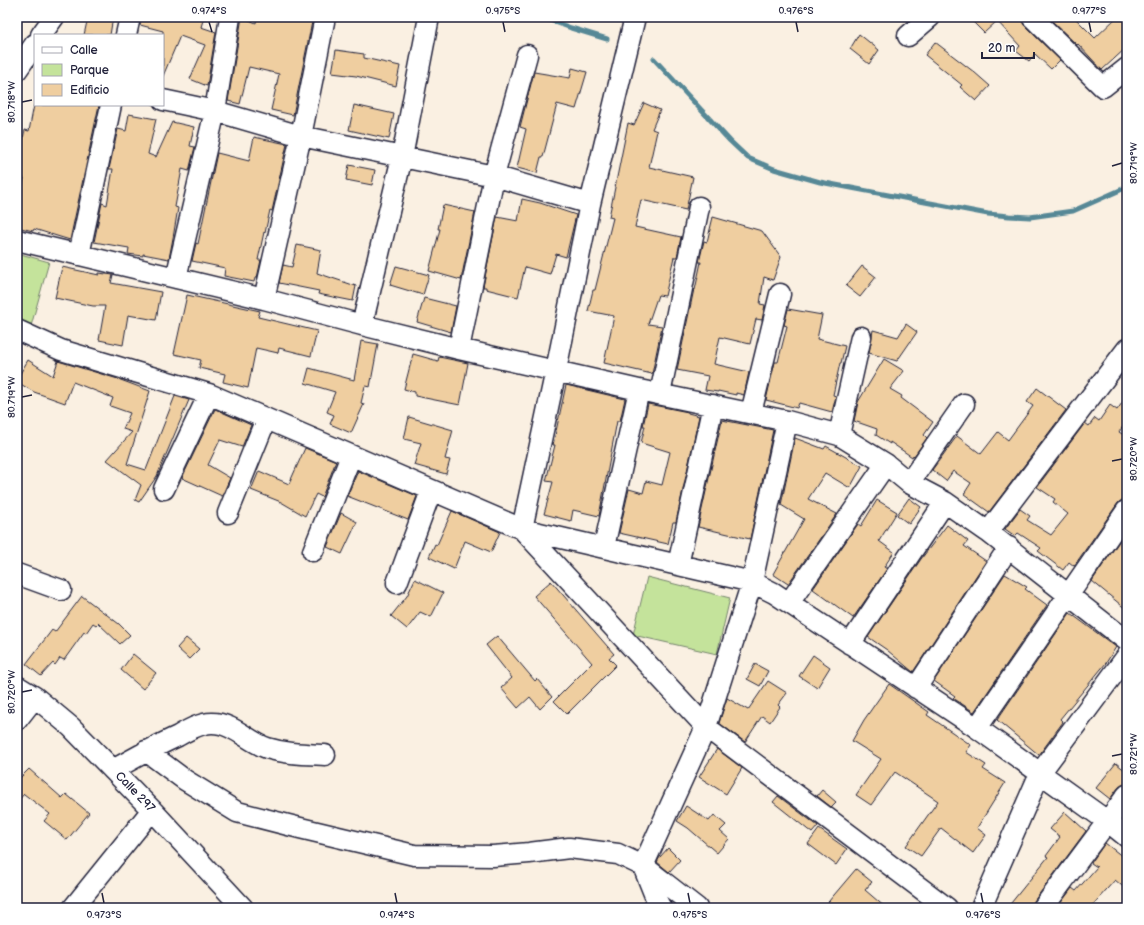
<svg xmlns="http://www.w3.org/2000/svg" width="1144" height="925" font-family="'Balsamiq Sans',sans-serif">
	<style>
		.green { fill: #c4e39b; stroke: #73826b }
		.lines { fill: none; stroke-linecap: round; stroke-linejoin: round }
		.stream { stroke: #578896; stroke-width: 5 }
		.building { fill: #efcea0; stroke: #22223b }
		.minor-casing { stroke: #22223b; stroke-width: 23 }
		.minor { stroke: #fff; stroke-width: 20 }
		.ticks { fill: none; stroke: #22223b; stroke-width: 1.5 }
		.labels { text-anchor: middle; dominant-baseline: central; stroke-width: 3; stroke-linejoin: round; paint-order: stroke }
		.street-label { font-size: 12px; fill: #22223b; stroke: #fff }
		.neatline { fill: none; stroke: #22223b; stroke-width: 1.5 }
		.ticks-label { font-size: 10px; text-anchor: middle; fill: #22223b }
	</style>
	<rect width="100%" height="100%" fill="#faf0e2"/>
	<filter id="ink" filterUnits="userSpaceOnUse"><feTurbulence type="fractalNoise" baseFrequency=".025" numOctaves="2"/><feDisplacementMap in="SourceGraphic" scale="8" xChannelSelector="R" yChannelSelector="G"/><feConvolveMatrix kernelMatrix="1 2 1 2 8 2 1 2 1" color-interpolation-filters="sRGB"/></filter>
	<g filter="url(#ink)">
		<!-- green -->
		<path class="green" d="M17,253L49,262L31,326L17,321Z
			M647,577L730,598L717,654L633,635Z"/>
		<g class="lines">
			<!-- stream -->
			<path class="stream" d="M542,17L571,28L607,39
				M654,59L730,141L748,158L774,169L820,182L988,214L1009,216L1030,217L1073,211L1127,187"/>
		</g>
		<!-- building -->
		<path class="building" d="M88,17H113L110,35H84Z
			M141,17H204L201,27L216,32L207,86L190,79L205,45L180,36L163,76V31L140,25Z
			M242,17L256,23L257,17H313L293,115L271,110L279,74L249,67L240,104L228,101Z
			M968,17H1021L1024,25L1060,60L1051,69L1035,54L1029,61L1016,51L1020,46L997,21L984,33Z
			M1056,17H1074L1095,38L1117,17H1127V47L1102,70L1078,44L1077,45L1052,21Z
			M859,34L879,50L869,64L850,49Z
			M935,42L974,72L990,86L976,101L960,87L962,85L925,55Z
			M336,50L364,54V58L400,66L396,86L356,76L332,73Z
			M572,68L587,72L576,109L557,104L543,157H541L537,173L517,168L526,129L520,127L534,72L570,78Z
			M644,103L660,110L652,129L657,131L649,167L693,177L686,210L641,200L635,227L681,237L677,257H674L665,296L658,295L648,324L662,326L652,374L604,363L614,316L588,311L593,290H595L613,218L609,217L628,123L634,125Z
			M34,105H99L70,240L34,229L33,231L17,227V210L24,178L17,176V154L19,155L25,130L29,131Z
			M354,105L394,114L389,139L349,130Z
			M129,114L156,119L148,154L156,157L172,122L194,127L190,146L195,147L189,171L182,169L175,207L178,208L173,238L169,259L143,254V256L128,254L129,248L94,242L102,203L107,205L113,169H109L118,129L126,131Z
			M254,137L287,144L272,211L270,210L265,233L264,232L258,260H261L257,278H255L254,282L224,276L225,268L192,261L196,243L198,244L217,153L249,161Z
			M349,165L375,170L372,185L346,180Z
			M522,199L540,203L576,215L566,257L556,254L550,274L525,267L518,297L486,289V287H483L497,217L518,221Z
			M443,205L475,212L461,280L429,271L440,229H438Z
			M713,217L762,231L781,257L773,280L764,277L760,304L765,305L762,320L756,319L750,344L720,337L714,364L749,372L744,395L736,393V395L718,391V392L705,390L708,376L677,370L694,289L695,290L701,262H699L704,241L707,242Z
			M297,245L321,250L317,273L356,286L353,301L318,294L319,291L279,283L283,265L292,267Z
			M396,266L429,275L423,295L390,285Z
			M862,266L876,277L860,297L846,286Z
			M62,267L99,275V273L113,275L111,283L161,292L156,320L128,315L123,345L99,340L105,306H93L55,298Z
			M187,295L260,311L258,317L317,331L311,356L279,348L278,353L256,348L248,388L223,382L225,374L199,368L201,360L174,354Z
			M424,298L456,306L451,332L417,322Z
			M788,309L822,315L817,339L845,346L841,363H840L833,395L836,396L832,412L799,403L797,408L766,400L775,362H778L787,326L784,325Z
			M906,324L917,332L897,361L869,353L873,330L898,337Z
			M361,341L378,344L370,387L365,386L361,403L364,404L351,433L330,424L334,415L327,412L335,392L305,383L309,368L354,380Z
			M413,354L438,361L439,357L468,363L460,405L415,396V392L404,389Z
			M884,359L904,371L890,389L902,396L901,398L933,422L924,435L927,438L914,456L913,455L912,457L890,442V444L876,435L877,429L854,421L858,402Z
			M28,360L53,376L58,361L118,379L150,391L127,464L146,470L175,396L189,400L157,476L139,502L135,500L141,485L107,460L132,432L123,429L130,413L110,406L113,398L73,382L65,403L34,392L17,382V379Z
			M566,385L625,399L620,421H617L599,516L573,510L571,521L544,514L553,482L546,481L555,445H553Z
			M1037,388L1066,410L989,512L964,494L971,483L953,471L946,481L932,470L957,436L981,454L998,432L1008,440L1033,406L1027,402Z
			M1127,396V421L1119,432L1127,437V499L1122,500L1118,503L1074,566L1069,562L1063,570L1038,551L1041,548L1018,533L1015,536L1005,529L1020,509L1030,516L1027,520L1051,535L1068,514L1053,502L1055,499L1037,487L1085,423L1089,426L1095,418L1099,421L1110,405L1117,410Z
			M648,404L688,412V413L699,416L676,522H673L668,544L619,533L629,489L643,493L646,481L662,485L670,452L641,443L645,426H643Z
			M215,409L251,425L242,447L220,440L208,465L230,478L222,496L182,478Z
			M409,417L453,430L445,459L450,460L446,474L414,465L421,443L404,439Z
			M722,420L773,430L750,539L698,527Z
			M795,438L824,449L826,446L862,466L850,488L825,473L808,499L837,514L788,584L773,574L804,519L781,505Z
			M305,448L336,461L322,497L316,494L305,516L281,502L251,490L259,471L289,484Z
			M358,471L417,496L408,520L347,496Z
			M909,498L921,507L909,524L897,515Z
			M877,500L897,512L879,541L894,552L884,567L887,569L853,618L813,589L858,524L861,526Z
			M452,511L500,532L491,552L465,541L454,569L429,557L435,544L437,545Z
			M341,513L357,522L342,554L327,547Z
			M947,525L968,541L964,546L986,561L913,672L887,650L868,637L921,559Z
			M1127,530V610L1092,581Z
			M1005,574L1027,587L1025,589L1047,605L974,712L953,698L955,696L934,681Z
			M415,579L443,593L431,617L420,612L407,629L391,616L407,596Z
			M551,581L614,654L609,658L616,665L567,714L554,701L592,663L534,596Z
			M82,596L119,624L130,635L120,644L98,623L96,625L93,623L86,633L84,632L64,660L60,658L55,665L53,663L41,676L26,664L52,630L55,632Z
			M1070,613L1116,647L1106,663L1060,719L1063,722L1039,755L997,720Z
			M497,636L535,681L537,679L552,697L540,709L530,697L518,708L501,688L512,678L486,645Z
			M186,638L199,649L189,659L177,648Z
			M133,654L156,673L143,689L121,670Z
			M813,655L830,667L817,688L799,676Z
			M755,664L768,671L760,686L747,679Z
			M768,681L787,693L778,705L780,707L770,722L762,716L745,742L719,723L727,698L748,710Z
			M889,684L929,712L927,715L971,745L966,752L986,765L983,769L1005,783L977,828L986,835L973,853L941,828L921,856L906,846L938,801L895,772L871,805L856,795L881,759L852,741L864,720Z
			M717,749L742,768L726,794L699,777Z
			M1116,763L1127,772V784L1122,785L1118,788L1110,799L1096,788Z
			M29,769L62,798L66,794L89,813L67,840L44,821L50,814L24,794L17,802V781Z
			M822,790L836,802L831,807L817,796Z
			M778,796L818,826L812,833L773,802Z
			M686,806L709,821L714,815L726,825L720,831L729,839L717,853L688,828L677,821Z
			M1065,812L1086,831L1034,901L1032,908H1007L1048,857L1046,856L1060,837L1050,829Z
			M819,829L847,849L836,865L808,844Z
			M1105,843L1127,860V890L1115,880L1090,908H1057L1072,888L1076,891L1097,867L1091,863Z
			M668,848L680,860L669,872L657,862L660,857Z
			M856,869L872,882L865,890L886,908H823Z"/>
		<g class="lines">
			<defs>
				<path id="minor" d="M635,17L590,204L556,370L522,529L706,727L947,908
					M1032,17L1103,87L1127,68
					M41,35L54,17
					M126,35L130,17
					M908,36L930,17
					M17,70L35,44
					M163,100L215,111L301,136L494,176L590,204
					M17,240L264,299L362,325L459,349L639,390L787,421L839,435L886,464L909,483L945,502L988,532L1127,641
					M79,255L111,105
					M176,278L215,111L230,17
					M264,299L301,136L325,17
					M362,325L402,157L429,17
					M17,330L61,350L209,394L522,529L752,582L774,593L977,728L1107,821L1127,837
					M459,349L494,176L527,55
					M660,394L699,207
					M751,413L780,294
					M839,435L861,337
					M909,483L964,404
					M164,489L209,394
					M228,513L266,419
					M988,532L1127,349
					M604,547L639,390
					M313,551L351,456
					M678,565L713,405
					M17,574L61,590
					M397,583L431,491
					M789,603L886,464
					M850,644L945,502
					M17,686L35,697L71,727L152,810L243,908
					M916,688L1009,547
					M17,720L35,697
					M977,728L1127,510
					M146,751L185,780L237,812L300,828L414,855L493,856L529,853L569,848L618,854L643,866L657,901L661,908
					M113,770C134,758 156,746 178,736C188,730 200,723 212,723C233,723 249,742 267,748C286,754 305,754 325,755
					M73,908L152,810
					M697,908L643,866L706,727L752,582L787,421
					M981,908L1040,773L1127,656
					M1043,908L1127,795"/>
			</defs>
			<!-- minor casing -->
			<use href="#minor" class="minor-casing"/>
			<!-- minor -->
			<use href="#minor" class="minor"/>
		</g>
	</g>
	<!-- ticks -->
	<path class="ticks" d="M209,22L212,32M503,22L505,32M796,22L798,32M1089,22L1091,32M22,102L32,100M1112,166L1122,163M22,397L32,395M1112,461L1122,459M22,692L32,690M1112,756L1122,754M102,893L104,903M395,893L397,903M688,893L690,903M981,893L983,903"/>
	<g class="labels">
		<!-- street labels -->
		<g class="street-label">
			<text transform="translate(135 792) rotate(46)">Calle 297</text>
		</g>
	</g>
	<!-- margin -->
	<rect width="1144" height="925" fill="none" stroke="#fff" stroke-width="44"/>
	<!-- legend -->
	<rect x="34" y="34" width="130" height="72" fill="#ffffff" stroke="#a7a7b1"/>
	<rect x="42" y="47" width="20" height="6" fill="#ffffff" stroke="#a7a7b1"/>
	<text x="70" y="54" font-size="12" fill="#22223b">Calle</text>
	<rect x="42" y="64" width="20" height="12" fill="#c4e39b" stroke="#a7a7b1"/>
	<text x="70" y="74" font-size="12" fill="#22223b">Parque</text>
	<rect x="42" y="84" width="20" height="12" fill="#efcea0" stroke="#a7a7b1"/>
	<text x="70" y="94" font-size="12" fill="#22223b">Edificio</text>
	<!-- scale -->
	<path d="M982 52v6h52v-6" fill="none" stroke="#22223b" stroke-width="2"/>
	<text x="988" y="52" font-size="12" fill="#22223b" stroke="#ffffff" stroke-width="3" paint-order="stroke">20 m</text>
	<rect x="22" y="22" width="1100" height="881" class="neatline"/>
	<g class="ticks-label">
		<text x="209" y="14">0.974°S</text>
		<text x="503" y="14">0.975°S</text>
		<text x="796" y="14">0.976°S</text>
		<text x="1089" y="14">0.977°S</text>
		<text transform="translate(11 102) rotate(-90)" y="4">80.718°W</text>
		<text transform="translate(1133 163) rotate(-90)" y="4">80.719°W</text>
		<text transform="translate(11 397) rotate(-90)" y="4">80.719°W</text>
		<text transform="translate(1133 459) rotate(-90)" y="4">80.720°W</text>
		<text transform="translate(11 692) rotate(-90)" y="4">80.720°W</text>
		<text transform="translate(1133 754) rotate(-90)" y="4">80.721°W</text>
		<text x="104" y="918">0.973°S</text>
		<text x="397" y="918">0.974°S</text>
		<text x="690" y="918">0.975°S</text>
		<text x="983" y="918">0.976°S</text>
	</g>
</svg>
